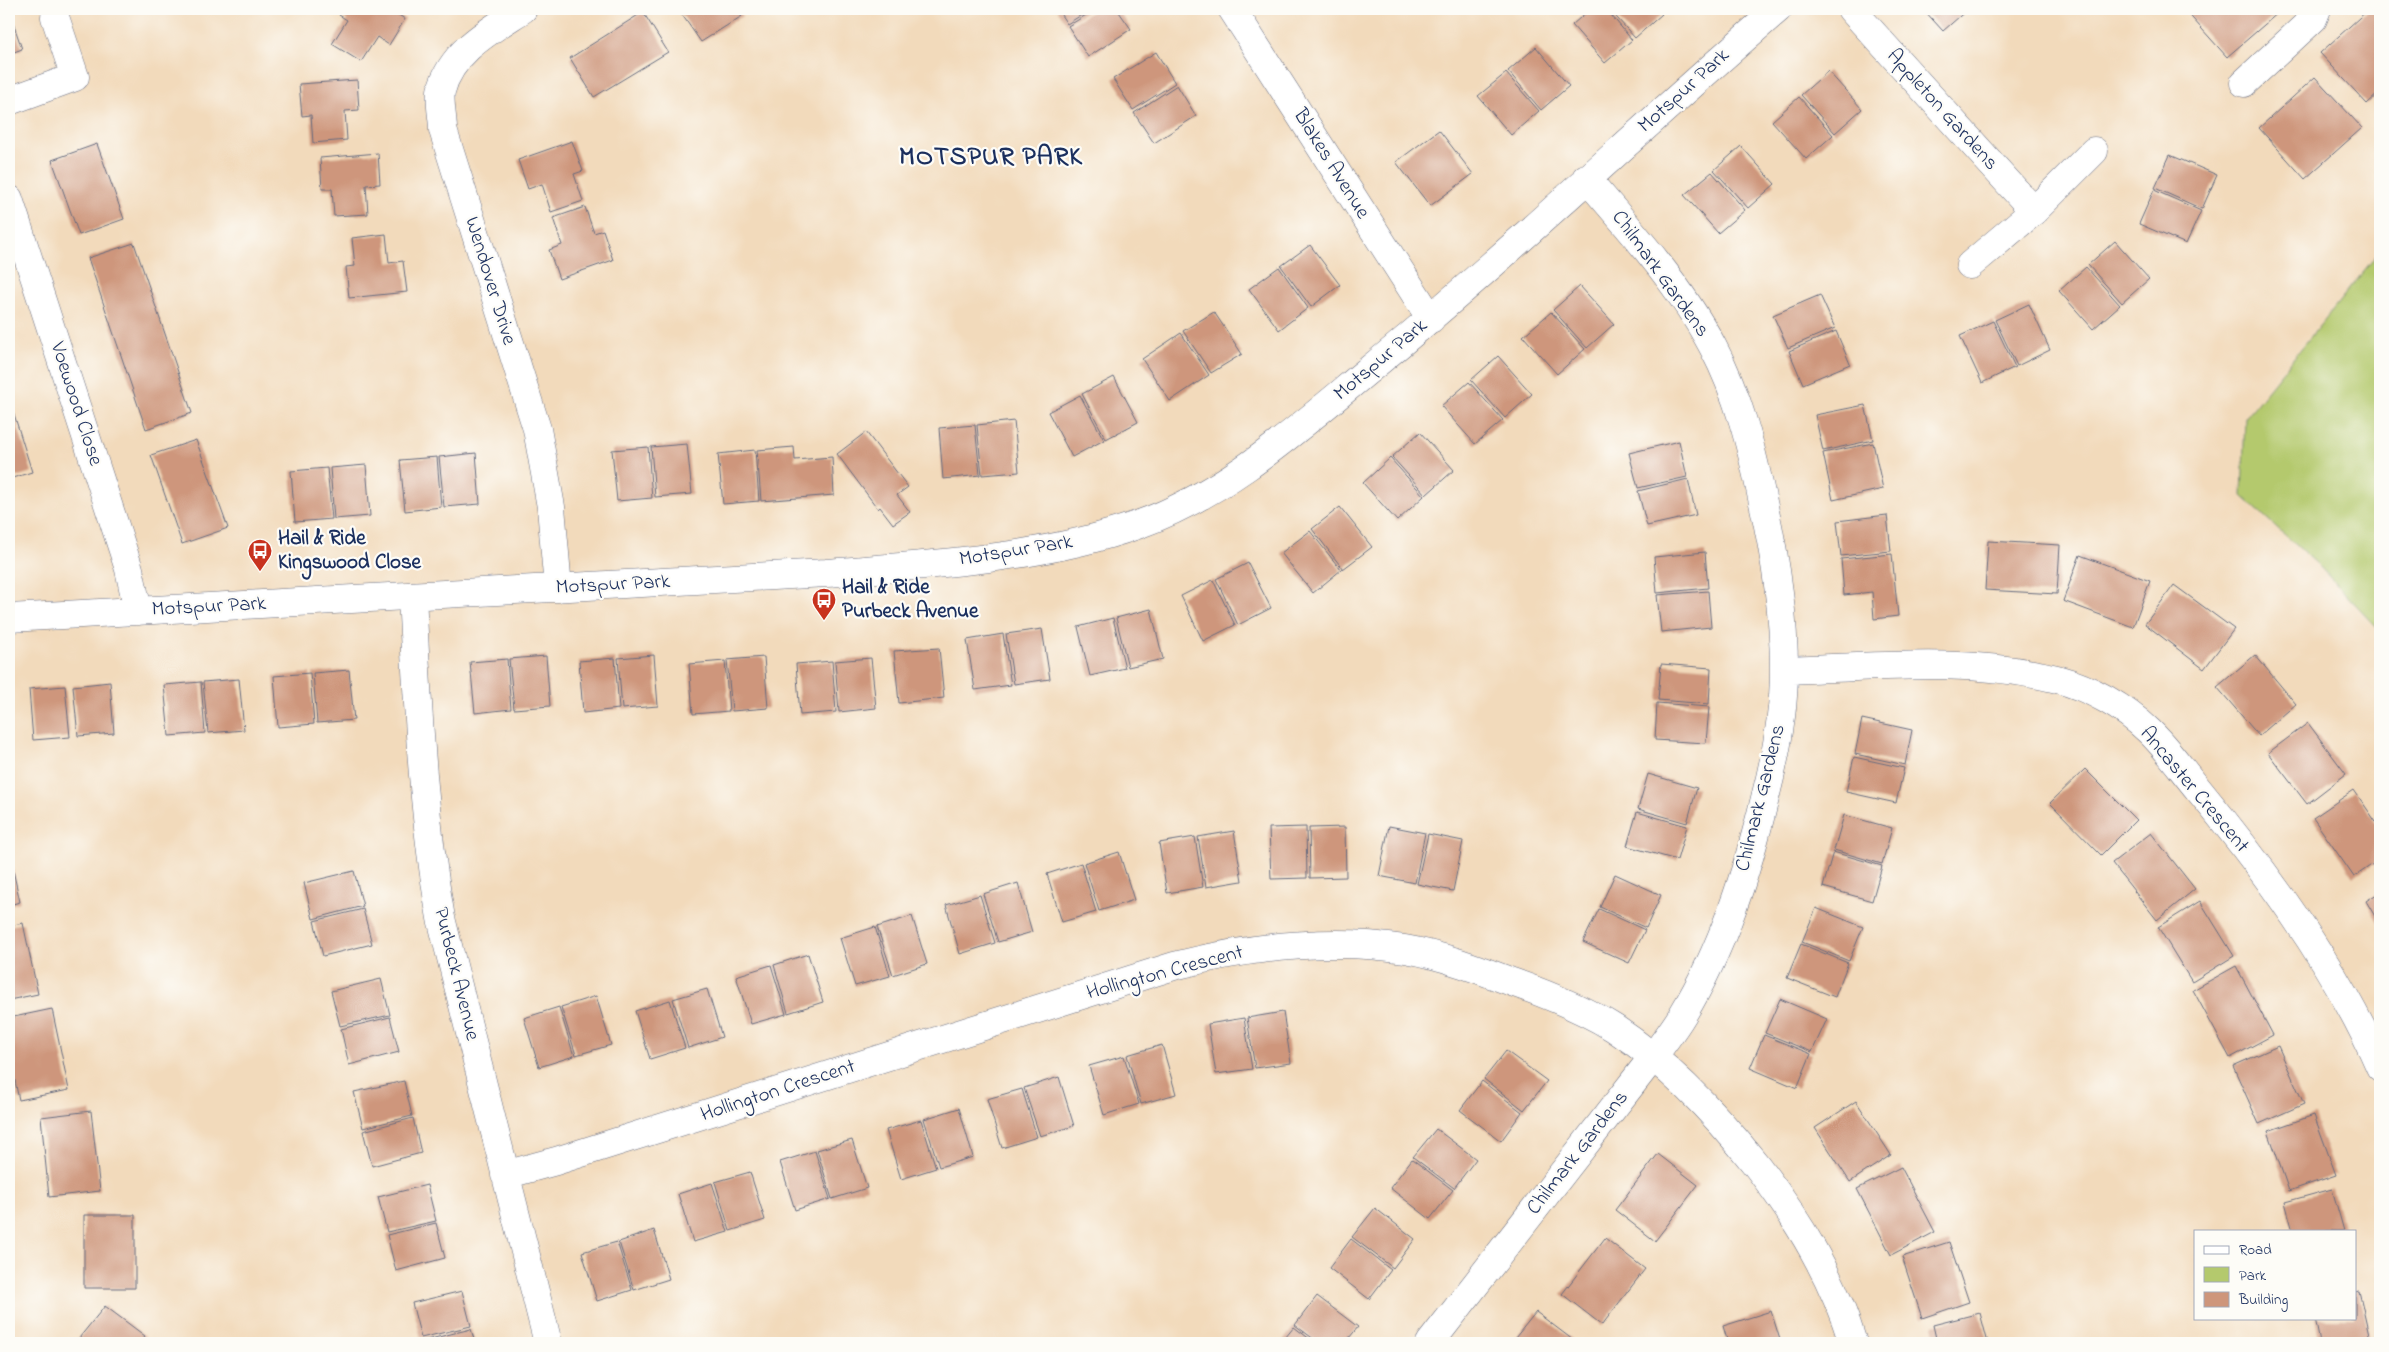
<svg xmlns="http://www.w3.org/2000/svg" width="2389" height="1352" font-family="'Indie Flower',sans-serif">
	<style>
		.green { fill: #b4c96d; stroke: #687c66 }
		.building { fill: #ce967b }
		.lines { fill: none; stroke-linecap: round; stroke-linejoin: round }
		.minor-casing { stroke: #666b7f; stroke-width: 29 }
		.minor { stroke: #fff; stroke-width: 28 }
		.labels { text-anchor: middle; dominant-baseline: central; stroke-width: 4.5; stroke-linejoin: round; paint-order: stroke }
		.street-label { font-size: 21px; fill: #1b2f5e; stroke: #fdfcf7 }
		.poi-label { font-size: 21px; font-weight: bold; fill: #1b2f5e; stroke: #fdfcf7; text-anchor: start }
		.district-label { font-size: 26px; font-weight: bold; letter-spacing: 1px; fill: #1b2f5e; stroke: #fdfcf7 }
	</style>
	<rect width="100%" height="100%" fill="#fdfcf7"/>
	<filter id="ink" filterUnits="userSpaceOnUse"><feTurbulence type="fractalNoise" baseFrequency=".02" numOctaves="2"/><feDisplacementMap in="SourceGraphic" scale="10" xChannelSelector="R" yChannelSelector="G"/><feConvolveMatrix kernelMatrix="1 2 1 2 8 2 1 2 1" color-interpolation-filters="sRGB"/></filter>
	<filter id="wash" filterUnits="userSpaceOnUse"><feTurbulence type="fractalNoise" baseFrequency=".0096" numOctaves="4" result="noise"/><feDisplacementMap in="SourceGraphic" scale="20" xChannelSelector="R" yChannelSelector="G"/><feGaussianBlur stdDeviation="1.12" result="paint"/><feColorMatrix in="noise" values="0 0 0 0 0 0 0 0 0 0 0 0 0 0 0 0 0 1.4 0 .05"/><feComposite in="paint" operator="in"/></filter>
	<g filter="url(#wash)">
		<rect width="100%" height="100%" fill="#f2dabb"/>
		<!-- green -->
		<path class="green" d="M2380,251V630L2317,564L2242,496L2245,418Z"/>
		<g id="blocks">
			<!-- building -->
			<path class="building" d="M343,9H389L405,19L389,45L377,37L361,62L332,44L347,20L339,15Z
				M678,9H737L742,16L701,42Z
				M1057,9H1091L1067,24Z
				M1096,9H1117L1131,29L1088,57L1068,26Z
				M1590,9H1606L1632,40L1605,63L1572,25Z
				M1609,9H1657L1662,14L1635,38Z
				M1923,9H1968L1943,31Z
				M2184,9H2276L2279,12L2227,57Z
				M2369,9H2380V92L2367,104L2320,53Z
				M9,11L22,49L9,54Z
				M643,12L668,52L594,97L570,58Z
				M1536,47L1569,86L1541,110L1508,71Z
				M1156,52L1175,83L1133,110L1113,79Z
				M1828,71L1862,109L1835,133L1801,95Z
				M1506,73L1539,111L1511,135L1478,96Z
				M2315,77L2362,128L2305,179L2259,128Z
				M357,80L359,110L345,111L347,140L313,143L311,115L302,116L299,84Z
				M1177,85L1196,116L1154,143L1134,113Z
				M1799,97L1833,135L1806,159L1772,121Z
				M1439,130L1473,174L1430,206L1396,162Z
				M572,141L583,171L574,174L583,201L551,212L542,184L528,189L518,160Z
				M97,144L124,219L79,235L52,160Z
				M1741,146L1775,184L1748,208L1714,170Z
				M378,153L380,184L366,185L368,214L334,216L332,189H322L320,158Z
				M2170,155L2217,175L2202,209L2155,188Z
				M1712,172L1745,210L1718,233L1684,195Z
				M2154,190L2201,211L2186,244L2139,224Z
				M585,207L594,233L603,230L613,260L559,279L549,250L562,245L553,218Z
				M386,234L389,263L403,261L407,292L349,298L346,267L355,266L352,238Z
				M2115,241L2149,279L2122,303L2088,265Z
				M134,243L192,413L146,429L88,258Z
				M1310,245L1340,285L1311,307L1281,266Z
				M1279,267L1308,308L1279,330L1249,289Z
				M2086,267L2120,305L2093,329L2059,291Z
				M1580,286L1614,324L1587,348L1553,310Z
				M1820,295L1835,328L1788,348L1773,315Z
				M2029,304L2050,350L2017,366L1995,320Z
				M1214,312L1242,354L1211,373L1183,331Z
				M1551,312L1585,349L1557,374L1523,336Z
				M1993,321L2015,367L1982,383L1960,336Z
				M1836,331L1850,364L1803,384L1789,351Z
				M1181,333L1209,375L1170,401L1142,359Z
				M1498,356L1532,394L1505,418L1471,380Z
				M1114,377L1138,422L1106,439L1082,394Z
				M1469,382L1503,420L1475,444L1441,406Z
				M1080,395L1104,440L1072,457L1048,412Z
				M9,398L32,472L9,479Z
				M1865,405L1873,440L1823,451L1815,415Z
				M1014,421L1019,472L982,475L977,425Z
				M975,425L980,475L943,479L939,428Z
				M866,432L908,487L897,495L910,512L893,524L880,507L878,509L837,454Z
				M1420,432L1454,470L1426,495L1392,457Z
				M196,440L228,528L182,544L151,455Z
				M1679,441L1687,477L1638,488L1629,453Z
				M1873,443L1883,489L1833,500L1823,453Z
				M687,444L692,494L655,497L651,447Z
				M648,447L652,498L617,501L612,450Z
				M794,447L795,460L832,457L834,495L761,501L757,450Z
				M755,450L759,501L723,504L718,454Z
				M476,453L480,504L444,507L439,457Z
				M437,457L441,507L405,511L400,460Z
				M1390,458L1424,496L1397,521L1363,483Z
				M366,465L370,516L334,519L330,468Z
				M327,468L332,519L295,522L291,471Z
				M1688,479L1696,515L1647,526L1638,491Z
				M1340,507L1372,547L1343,569L1312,529Z
				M1887,515L1891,551L1841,556L1837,521Z
				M1310,531L1341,570L1313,593L1281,553Z
				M1988,541L2060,545L2057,594L1985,590Z
				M1705,552L1708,588L1657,593L1654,557Z
				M1892,554L1898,616L1874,619L1872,592L1844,595L1841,559Z
				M2080,555L2150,581L2133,627L2063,601Z
				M1248,563L1271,608L1238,625L1216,579Z
				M1213,580L1235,625L1203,641L1181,596Z
				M2174,585L2234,629L2204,669L2145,624Z
				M1708,591L1711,627L1661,632L1657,595Z
				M1151,609L1163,659L1128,667L1116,618Z
				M1113,618L1125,668L1090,676L1078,627Z
				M1042,629L1050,679L1014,684L1006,634Z
				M1003,634L1011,685L975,690L967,640Z
				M939,648L944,698L899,703L894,651Z
				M654,655L658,706L622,709L618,658Z
				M2255,655L2296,704L2259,736L2217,687Z
				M546,656L550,706L514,709L509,659Z
				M764,657L768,708L732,711L727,660Z
				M615,658L619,709L583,713L579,661Z
				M871,658L876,708L839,712L835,661Z
				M507,659L511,709L475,713L470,662Z
				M725,661L729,711L693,714L689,664Z
				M832,661L836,712L800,715L796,664Z
				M1661,664L1711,668L1709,704L1658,700Z
				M349,670L354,720L317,723L313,673Z
				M310,673L314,724L278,727L274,676Z
				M239,679L244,730L208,733L203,682Z
				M110,682L114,733L78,736L73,686Z
				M201,682L205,733L169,736L164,685Z
				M65,686L70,737L33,740L29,689Z
				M1657,703L1709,707L1706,743L1655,740Z
				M1862,719L1912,730L1905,765L1855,754Z
				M2308,723L2346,774L2307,804L2268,753Z
				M1854,757L1904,768L1896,803L1846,792Z
				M2085,769L2136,820L2101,855L2050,803Z
				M1648,774L1697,788L1687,823L1638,809Z
				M2354,790L2380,828V859L2354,877L2313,818Z
				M1637,812L1687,826L1677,860L1627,846Z
				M1844,815L1892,828L1882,864L1834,850Z
				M1389,826L1425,833L1415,883L1379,876Z
				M1306,827L1307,878L1271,879L1269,828Z
				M1345,827L1346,877L1310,878L1309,828Z
				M1234,831L1242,881L1206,887L1198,837Z
				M2151,833L2195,889L2157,920L2112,863Z
				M1428,834L1463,841L1453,891L1417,884Z
				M1195,837L1203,887L1167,893L1159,843Z
				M9,852L20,902L9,905Z
				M1119,852L1134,900L1099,911L1084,863Z
				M1833,852L1882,866L1872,901L1823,887Z
				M1081,863L1096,912L1062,922L1047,874Z
				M354,871L363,906L313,919L304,883Z
				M1615,874L1661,895L1646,928L1600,907Z
				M1018,883L1032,932L998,942L983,894Z
				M2380,892V925L2366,901Z
				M980,895L995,943L960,954L946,905Z
				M2200,901L2234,956L2192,982L2158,927Z
				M1816,908L1863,927L1849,961L1802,942Z
				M363,909L372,944L323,956L314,921Z
				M1599,909L1645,930L1629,963L1583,942Z
				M912,916L927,964L893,975L877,927Z
				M23,923L38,994L9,1000V926Z
				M875,927L890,976L855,986L840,938Z
				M1801,944L1848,963L1835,997L1787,978Z
				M808,954L823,1002L788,1013L774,965Z
				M771,965L786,1014L751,1024L736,976Z
				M2236,966L2273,1035L2230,1058L2193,990Z
				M381,979L390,1015L340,1026L331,991Z
				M707,989L722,1037L688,1048L673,999Z
				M596,996L611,1045L576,1055L561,1007Z
				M1780,999L1827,1019L1812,1052L1765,1033Z
				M670,1000L685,1048L650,1059L635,1011Z
				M559,1007L574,1056L539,1067L524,1018Z
				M52,1009L69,1090L19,1100L9,1052V1018Z
				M1283,1012L1291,1063L1255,1068L1247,1018Z
				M390,1017L399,1052L349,1065L341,1029Z
				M1244,1018L1252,1069L1216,1074L1208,1024Z
				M1764,1035L1811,1054L1797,1088L1750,1068Z
				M1162,1045L1176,1094L1141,1104L1127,1055Z
				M2278,1046L2304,1104L2259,1124L2233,1066Z
				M1506,1051L1547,1081L1524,1110L1484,1079Z
				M1124,1056L1139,1104L1104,1115L1089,1066Z
				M1059,1077L1074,1126L1040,1136L1024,1088Z
				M404,1081L412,1116L363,1128L354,1092Z
				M1482,1081L1522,1112L1501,1141L1460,1110Z
				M1022,1089L1037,1137L1002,1148L987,1099Z
				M1856,1101L1891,1155L1850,1182L1815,1128Z
				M959,1108L973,1157L939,1167L924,1119Z
				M91,1111L100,1191L49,1197L41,1117Z
				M2314,1115L2336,1175L2289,1191L2268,1131Z
				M413,1118L421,1153L372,1166L363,1131Z
				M921,1120L936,1168L901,1179L886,1130Z
				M1436,1129L1476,1159L1454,1188L1413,1157Z
				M852,1140L867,1188L832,1199L817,1150Z
				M815,1151L830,1199L795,1210L780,1162Z
				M1658,1154L1698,1185L1655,1241L1615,1210Z
				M1412,1159L1453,1190L1430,1219L1390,1188Z
				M1901,1167L1935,1232L1891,1255L1857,1189Z
				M750,1172L765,1220L730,1231L715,1182Z
				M712,1183L728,1232L693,1242L678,1194Z
				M427,1185L436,1221L387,1232L378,1197Z
				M2332,1189L2344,1231H2293L2285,1202Z
				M1375,1208L1415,1239L1393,1268L1352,1237Z
				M84,1215H135V1288H84Z
				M436,1223L445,1258L396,1271L387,1235Z
				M654,1230L669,1279L634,1290L619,1242Z
				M1605,1238L1645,1269L1602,1325L1562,1294Z
				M1351,1239L1391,1270L1369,1299L1329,1268Z
				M617,1242L632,1290L597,1301L582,1252Z
				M1949,1242L1969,1302L1922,1318L1902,1257Z
				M462,1291L471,1326L421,1338L412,1303Z
				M2359,1291L2371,1343H2320L2315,1318H2355V1292Z
				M1317,1296L1358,1327L1345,1343H1319L1295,1325Z
				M105,1306L145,1336L140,1343H75Z
				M1771,1311L1781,1343H1728L1723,1326Z
				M1536,1312L1577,1343H1511Z
				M1980,1313L1988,1343H1937L1933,1325Z
				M1294,1327L1315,1343H1281Z
				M471,1329L475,1343H422V1341Z"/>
		</g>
	</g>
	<g filter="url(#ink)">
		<use href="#blocks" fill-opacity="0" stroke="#666b7f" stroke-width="1"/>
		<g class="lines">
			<defs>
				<path id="minor" d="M523,9C491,30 451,51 441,91C439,102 443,118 443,130L537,429L551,507L558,588
					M1232,9L1431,319
					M1851,9L2034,211
					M2244,83L2313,19L2317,9
					M9,101L75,77L55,17
					M9,199L129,569L138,611
					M1970,265L2034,211L2094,151
					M412,596C418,704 422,812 441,918L548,1343
					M9,618L826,573C926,565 1042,559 1137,525C1225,494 1294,432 1365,373C1507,257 1639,129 1778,9
					M1784,670C1874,667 1969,657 2057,679C2091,688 2124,707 2149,731C2167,748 2182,770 2198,789C2264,869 2339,972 2380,1067
					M505,1175L556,1161L1174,966C1249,947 1327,937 1405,949C1441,955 1478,969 1512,982C1546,994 1584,1009 1614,1028C1670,1065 1716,1114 1757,1166C1799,1221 1833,1277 1853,1343
					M1430,1343L1653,1057C1663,1043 1674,1029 1683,1014C1723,948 1747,872 1765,798C1776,756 1784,714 1784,670C1784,612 1775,554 1762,498C1751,446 1738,394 1713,347C1680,285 1632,231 1586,178"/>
			</defs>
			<!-- minor casing -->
			<use href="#minor" class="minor-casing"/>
			<!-- minor -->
			<use href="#minor" class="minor"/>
		</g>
	</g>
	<!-- icons -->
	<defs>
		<symbol id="bus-pin" viewBox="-11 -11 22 30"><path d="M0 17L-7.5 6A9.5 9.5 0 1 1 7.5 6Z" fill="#c8321e" stroke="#fdfcf7"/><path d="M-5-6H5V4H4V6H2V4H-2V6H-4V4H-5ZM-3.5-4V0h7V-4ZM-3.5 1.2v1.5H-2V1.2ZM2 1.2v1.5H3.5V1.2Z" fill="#fff"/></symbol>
	</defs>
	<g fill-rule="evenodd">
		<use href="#bus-pin" x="246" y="537" width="28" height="38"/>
		<use href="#bus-pin" x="810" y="586" width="28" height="38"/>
	</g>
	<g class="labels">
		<!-- street labels -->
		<g class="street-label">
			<text transform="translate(1684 91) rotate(-42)">Motspur Park</text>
			<text transform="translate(1942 110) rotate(48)">Appleton Gardens</text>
			<text transform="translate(1331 164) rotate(58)">Blakes Avenue</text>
			<text transform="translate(1660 274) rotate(54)">Chilmark Gardens</text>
			<text transform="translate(490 281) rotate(73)">Wendover Drive</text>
			<text transform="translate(1381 360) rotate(-40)">Motspur Park</text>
			<text transform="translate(76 404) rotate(72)">Voewood Close</text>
			<text transform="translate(1016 551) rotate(-9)">Motspur Park</text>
			<text transform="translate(613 585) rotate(-3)">Motspur Park</text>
			<text transform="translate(209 607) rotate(-3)">Motspur Park</text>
			<text transform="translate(2194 790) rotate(50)">Ancaster Crescent</text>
			<text transform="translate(1761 798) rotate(-76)">Chilmark Gardens</text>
			<text transform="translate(1165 973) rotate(-15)">Hollington Crescent</text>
			<text transform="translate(456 974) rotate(76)">Purbeck Avenue</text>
			<text transform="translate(778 1091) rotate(-18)">Hollington Crescent</text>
			<text transform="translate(1578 1153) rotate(-52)">Chilmark Gardens</text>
		</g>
		<!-- poi labels -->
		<g class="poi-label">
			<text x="278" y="539">Hail &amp; Ride<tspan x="278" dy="24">Kingswood Close</tspan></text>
			<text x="842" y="588">Hail &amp; Ride<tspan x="842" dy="24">Purbeck Avenue</tspan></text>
		</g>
		<!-- district labels -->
		<g class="district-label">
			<text x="991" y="158">MOTSPUR PARK</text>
		</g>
	</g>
	<!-- margin -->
	<rect width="2389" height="1352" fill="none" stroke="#fdfcf7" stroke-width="30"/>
	<!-- legend -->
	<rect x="2194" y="1230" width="162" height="90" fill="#fdfcf7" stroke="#a3aaba"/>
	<rect x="2204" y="1246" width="25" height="8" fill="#ffffff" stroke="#a3aaba"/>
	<text x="2239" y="1254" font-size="15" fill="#1b2f5e">Road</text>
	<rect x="2204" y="1267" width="25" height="15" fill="#b4c96d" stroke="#a3aaba"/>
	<text x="2239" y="1280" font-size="15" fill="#1b2f5e">Park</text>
	<rect x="2204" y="1292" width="25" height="15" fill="#ce967b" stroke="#a3aaba"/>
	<text x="2239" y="1304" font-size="15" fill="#1b2f5e">Building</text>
</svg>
